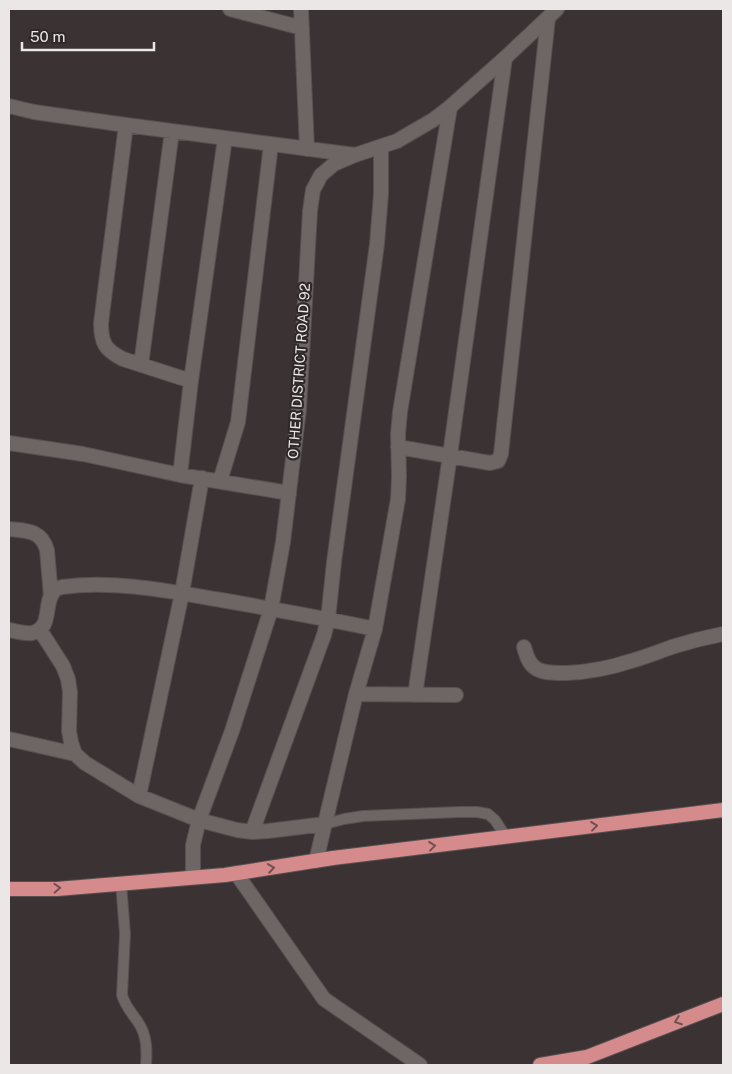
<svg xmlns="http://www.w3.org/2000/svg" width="732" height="1074" font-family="'Public Sans',sans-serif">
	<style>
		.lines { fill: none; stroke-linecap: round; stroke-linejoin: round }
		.service-casing { stroke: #575050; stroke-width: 12 }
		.minor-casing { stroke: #575050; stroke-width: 16 }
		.tertiary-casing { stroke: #575050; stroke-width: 16 }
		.trunk-casing { stroke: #575050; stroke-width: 16 }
		.service { stroke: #6e6565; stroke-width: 10 }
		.minor { stroke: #6e6565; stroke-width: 14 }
		.tertiary { stroke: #6e6565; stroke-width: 14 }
		.trunk { stroke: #d58a8c; stroke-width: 14 }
		.oneway { stroke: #725051 }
		.labels { text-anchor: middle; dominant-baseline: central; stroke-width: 4.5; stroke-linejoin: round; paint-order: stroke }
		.street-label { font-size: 14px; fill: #ece7e7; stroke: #302929 }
	</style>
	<rect width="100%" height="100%" fill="#3b3333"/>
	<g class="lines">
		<defs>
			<path id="service" d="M325,824L344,819L363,816L459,812H477L488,814L495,820L506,837
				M121,883L125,934L122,995C125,1006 132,1013 138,1022C147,1035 147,1050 146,1065"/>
			<path id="minor" d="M230,9L302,28
				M301,9L307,149
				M9,106L34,112L126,125L355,155
				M126,125L101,323C101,343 105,350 123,359L191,381
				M141,365L172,131
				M9,443L83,454L180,475L289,493
				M398,447L490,463L498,461L501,454L548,18
				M180,475L191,381L225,138
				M220,481L238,422L271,144
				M9,529C27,531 41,530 47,550L51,596
				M9,630C16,631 25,634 32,633C54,628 42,602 55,590C56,589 61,587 62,587C116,580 168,591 221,600C273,609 324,618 375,629
				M40,630L63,666L68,679L70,692L69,731L71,742L75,754L85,763L139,796L199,820L237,830L252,832L268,831L325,824
				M524,647C526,654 528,662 534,667C542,674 557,673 567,673C589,672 610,668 631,661C646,657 660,651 675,646C691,641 707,637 723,634
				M356,694L456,695
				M415,695L450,455L505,58
				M9,739L75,754
				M139,796L182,593L202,478
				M252,832L324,635L328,619L334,562L377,244L381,194V147
				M316,861L356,694L375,629L398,499L399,477L398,434L400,412L450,107"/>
			<path id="tertiary" d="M236,873L324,999L420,1065
				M193,877V845L199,820L232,731L271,609L283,542L299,409L310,211L313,190L321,175L334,164L355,155L397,141L433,120L450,107L505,58L557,9"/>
			<path id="trunk" d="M9,889H57L225,875L333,858L723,810
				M540,1065L587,1057L723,1004"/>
		</defs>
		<!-- service casing -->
		<use href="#service" class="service-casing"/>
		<!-- minor casing -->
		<use href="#minor" class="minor-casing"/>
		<!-- tertiary casing -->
		<use href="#tertiary" class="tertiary-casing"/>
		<!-- trunk casing -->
		<use href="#trunk" class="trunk-casing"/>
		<!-- service -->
		<use href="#service" class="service"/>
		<!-- minor -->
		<use href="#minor" class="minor"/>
		<!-- tertiary -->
		<use href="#tertiary" class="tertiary"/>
		<!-- trunk -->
		<use href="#trunk" class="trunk"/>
	</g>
	<!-- one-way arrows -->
	<defs><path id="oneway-chevron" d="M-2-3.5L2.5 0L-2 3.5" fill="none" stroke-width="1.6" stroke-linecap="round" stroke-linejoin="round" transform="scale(1.25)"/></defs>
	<g class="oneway">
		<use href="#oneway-chevron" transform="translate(594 826) rotate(-7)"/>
		<use href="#oneway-chevron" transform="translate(432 846) rotate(-7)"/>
		<use href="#oneway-chevron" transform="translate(271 868) rotate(-9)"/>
		<use href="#oneway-chevron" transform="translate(57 888) rotate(-3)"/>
		<use href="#oneway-chevron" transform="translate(678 1021) rotate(159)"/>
	</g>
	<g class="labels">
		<!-- street labels -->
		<g class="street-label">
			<text transform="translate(299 371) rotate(-86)">OTHER DISTRICT ROAD 92</text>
		</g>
	</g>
	<!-- border -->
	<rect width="732" height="1074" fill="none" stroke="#ece7e7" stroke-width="20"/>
	<!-- scale -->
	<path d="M22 42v8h132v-8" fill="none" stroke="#ece7e7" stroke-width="2.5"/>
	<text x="30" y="42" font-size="15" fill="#ece7e7" stroke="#302929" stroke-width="4" paint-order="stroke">50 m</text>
</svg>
